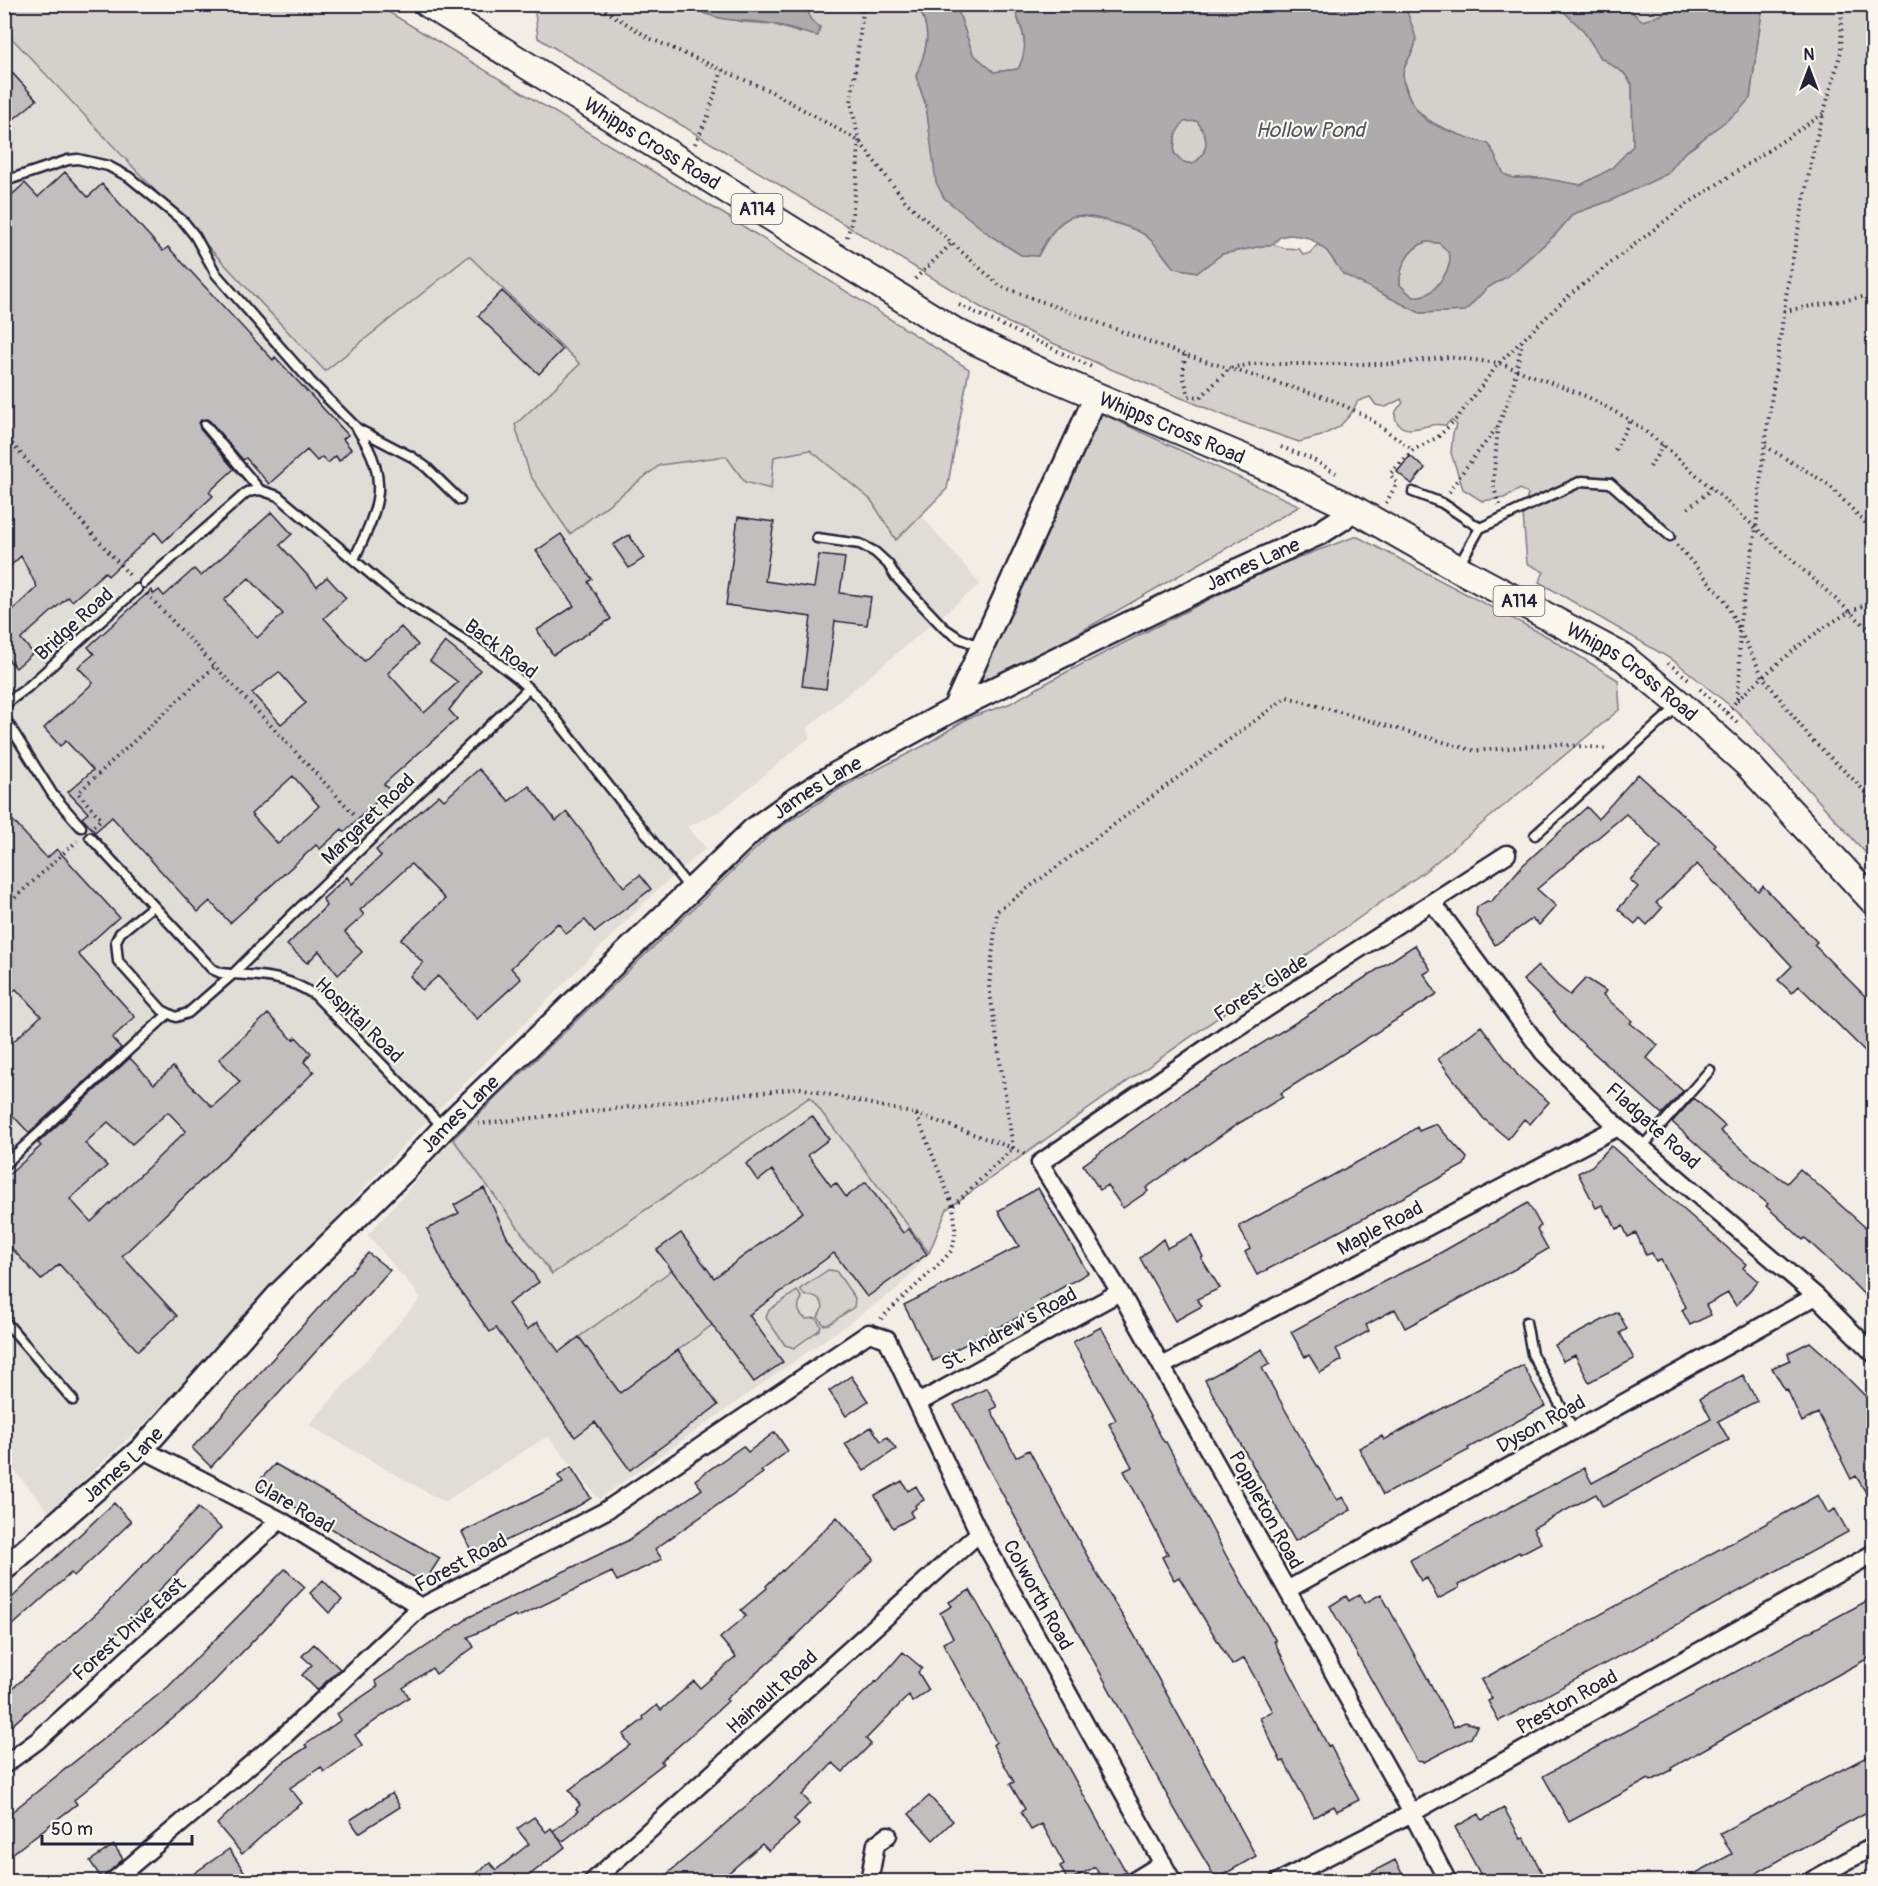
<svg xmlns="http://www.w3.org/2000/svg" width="1878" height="1886" font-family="Pangolin,sans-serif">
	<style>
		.built { fill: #e0dcd6 }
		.green { fill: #d4d1cc; stroke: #7b7a84; stroke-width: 1.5 }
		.water { fill: #aeabad; stroke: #76747f; stroke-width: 1.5; fill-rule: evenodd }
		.building { fill: #c2bebe; stroke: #22223b; stroke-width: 1.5; fill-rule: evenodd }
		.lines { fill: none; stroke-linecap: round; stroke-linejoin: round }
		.lane-casing { stroke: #22223b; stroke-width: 13 }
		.street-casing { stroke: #22223b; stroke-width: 21 }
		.secondary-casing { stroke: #22223b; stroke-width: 27 }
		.primary-casing { stroke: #22223b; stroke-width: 30 }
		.path { stroke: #22223b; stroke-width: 4; stroke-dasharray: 1.5 4.5; stroke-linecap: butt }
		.lane { stroke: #fbf7ec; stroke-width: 8 }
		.street { stroke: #fbf7ec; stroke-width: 16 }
		.secondary { stroke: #fbf7ec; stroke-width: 22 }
		.primary { stroke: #fbf7ec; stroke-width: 26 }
		.labels { text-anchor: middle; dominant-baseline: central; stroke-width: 4.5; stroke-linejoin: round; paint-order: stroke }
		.shield { fill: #fbf7ec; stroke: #636270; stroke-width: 1.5 }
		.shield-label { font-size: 18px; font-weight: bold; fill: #22223b }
		.street-label { font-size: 20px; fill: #22223b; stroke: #fbf7ec }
		.water-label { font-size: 21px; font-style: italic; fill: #535263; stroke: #fbf7ec }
	</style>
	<rect width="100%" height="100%" fill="#f2eee5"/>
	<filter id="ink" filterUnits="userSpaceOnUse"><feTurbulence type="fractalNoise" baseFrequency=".0167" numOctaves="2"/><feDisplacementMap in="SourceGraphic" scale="12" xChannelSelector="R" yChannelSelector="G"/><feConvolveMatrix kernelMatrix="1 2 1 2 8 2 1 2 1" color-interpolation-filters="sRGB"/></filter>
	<g filter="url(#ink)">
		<!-- built -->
		<path class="built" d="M4,32L324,370L469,256L580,364L515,425L730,292L980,584L807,728L809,738L722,810L687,827L706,848L657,890L418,1130L145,1423L49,1512L4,1458Z
			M810,1097L929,1253L897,1289L599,1499L548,1436L444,1502L309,1425L421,1298L368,1235L453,1139L552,1274Z"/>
		<!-- green -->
		<path class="green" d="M5,5H377L727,216L969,369L947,489L896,540L871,500L810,450L774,457L771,489L745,482L726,456L660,465L570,534L530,475L515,425L580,364L469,256L325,371L5,31Z
			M534,5H693L705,14L743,22L772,24L800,33L810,19L807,5H917C933,31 927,49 916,76L926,106L937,182L991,236L1021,255L1038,256C1045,242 1058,219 1075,216C1089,215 1135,227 1146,236C1157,244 1165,258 1174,268L1198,272L1222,254L1255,247L1273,244L1284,248L1299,249L1304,255L1310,253L1318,244L1327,251L1343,274L1420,313L1465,311L1487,288L1508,276L1555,235L1573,214L1612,200L1667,174L1683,154L1695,146L1750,98L1762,11L1760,5H1873V861L1739,713L1676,662L1539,582L1544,572L1527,563L1523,514L1528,494L1520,489L1504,498L1482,501L1463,489L1451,453L1453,433L1457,425L1451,420L1446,425C1441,425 1436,424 1431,425C1421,427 1402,435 1396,420C1393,412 1398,408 1403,403L1401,399L1386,407L1376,405L1370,397L1358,401L1350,415L1339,427L1321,436L1299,442L1238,421L1108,368L1000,319L538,38Z
			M956,5H1013L1023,34L1026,54L1018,69L994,72L973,54Z
			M1065,5H1118L1101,13L1066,7Z
			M1405,5H1557L1583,30L1601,58L1624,73L1632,85L1633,146L1611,169L1581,185L1530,177L1513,178L1504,174L1493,154L1492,148C1460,131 1416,129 1406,87C1405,83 1403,77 1403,74C1404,64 1411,57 1414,48C1419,38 1407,17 1405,5Z
			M1627,5H1676L1661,15L1643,21L1635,15Z
			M1184,121H1197C1209,137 1210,151 1193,164L1183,162L1174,153L1176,130Z
			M1426,242L1439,243C1442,246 1447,250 1449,254C1454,266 1437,289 1427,294C1423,296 1417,296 1413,297L1400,285C1399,266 1409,248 1426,242Z
			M1096,411L1300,506L991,683H978Z
			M1354,537H1358L1548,637L1618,680L1620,709L1424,872L947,1209L929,1253L810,1097L552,1274L453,1139L773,832L841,788L925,745L968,718L1009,704L1059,676L1273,567Z
			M672,1270L712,1325L620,1393L579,1337Z
			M828,1270L836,1271L855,1298L854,1307L829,1324L824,1325L818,1317L823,1307C821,1298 814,1294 805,1296L800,1289Z
			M797,1291L802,1298C796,1306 798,1314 806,1319L816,1318L821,1326L819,1330L794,1348L785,1345L766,1318L769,1310Z"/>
		<!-- water -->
		<path class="water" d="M693,5H807L810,19L820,27L818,36C800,33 789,27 773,24C744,18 719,26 693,5Z
			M1118,5H1405C1407,13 1416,34 1416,40C1415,52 1404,61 1403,74C1402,88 1414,109 1425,119C1434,127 1476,141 1489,144L1504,174L1513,178H1542L1581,185L1611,169L1633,146L1632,84L1624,73L1601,58L1583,30L1557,5H1627L1635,15L1643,21L1661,15L1676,5H1760L1762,11L1750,98L1739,111L1683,154L1667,174L1612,200L1573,214L1555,235L1508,276L1487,288L1465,311L1420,313L1343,274L1327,251L1309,238L1299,236L1289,235L1280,237L1273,244L1222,254L1198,272L1174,268C1165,258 1157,244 1146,236C1136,227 1089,214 1075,216C1057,219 1045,242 1038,256L1021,255L991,236L944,198L936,182L926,106L916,76C927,49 933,31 917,5H956L973,54L994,72L1018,69C1031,44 1022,29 1013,5H1065L1067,7L1101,13ZM1197,121C1209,137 1210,152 1193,164L1183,162L1174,153C1174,139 1175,132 1184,122ZM1426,242L1439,243C1442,246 1447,250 1449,254C1454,266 1437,289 1427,294C1423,296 1417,296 1413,297L1400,285C1399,266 1409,248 1426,242Z"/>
		<!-- building -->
		<path class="building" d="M4,64L37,100L4,127Z
			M65,172L88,197L102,184L163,251L168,247L273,360L275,357L348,435L343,439L351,449L339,461L336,456L328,463L322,457L317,461L307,450L269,484L246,458L243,460L210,421L207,419L201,420L199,423L200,429L234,469L209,492L213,496L163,542L155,532L108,576L105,572L72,601L68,597L21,639L33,653L16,668L4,655V618L37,587L21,556L4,572V202L25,183L38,197Z
			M502,291L562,350L539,374L478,316Z
			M1410,456L1425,468L1412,484L1397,472Z
			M272,512L292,534L280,545L317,586L327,577L346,598L324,618L364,661L401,627L418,645L388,673L424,713L458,682L430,661L445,642L480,670L449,710L457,719L384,784L389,790L344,832L342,829L320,849L316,845L230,923L210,901L198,912L112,817L95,832L82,818L88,813L68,792L93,770L66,741L60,746L44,728L93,683L78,667L94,654L88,647L151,590L154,594L159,590L164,596L194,569L201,576ZM249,578L283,614L257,638L224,600ZM279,672L306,703L281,724L252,693ZM293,776L319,806L278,844L251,814Z
			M738,517L774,522L765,581L814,588L819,555L845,558L840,593L871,597L867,625L835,621L826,689L802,686L811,617L726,605Z
			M561,534L592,579L588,582L611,619L553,655L537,630L574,606L536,551Z
			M629,535L644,558L629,568L613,545Z
			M479,769L509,801L529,786L556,821L567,812L624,887L640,875L651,889L595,932L585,920L566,934L558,923L511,968L521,979L477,1019L438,976L422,990L410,976L423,963L401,939L445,899L411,864L360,910L364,915L345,932L362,952L338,975L319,951L307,963L287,945L326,906L323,899L347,877L352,884L381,856L376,850L439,795L444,800Z
			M1638,774L1716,845L1714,847L1758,891L1763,886L1817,942L1814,945L1874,1005V1060L1799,986L1792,993L1778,980L1792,966L1697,864L1656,903L1662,908L1647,925L1640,918L1635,924L1618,909L1638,887L1630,880L1661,847L1626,814L1537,889L1556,906L1539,925L1532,919L1495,945L1476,915L1477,907L1487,901L1491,902L1523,865L1587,807L1598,819Z
			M4,811L47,858L57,849L119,917L78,954L135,1017L112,1038L121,1048L29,1133L4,1106V1050L41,1016L16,989L4,999Z
			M1415,945L1431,970L1424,974L1437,994L1281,1093L1283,1097L1236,1125L1180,1164L1146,1188L1148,1191L1123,1208L1107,1185L1100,1190L1083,1165L1185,1091L1295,1023Z
			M1538,966L1558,986L1570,995L1586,978L1606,991L1603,995L1632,1021L1630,1023L1658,1045L1647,1058L1683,1091L1662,1114L1567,1029L1549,1006L1523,980Z
			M268,1014L293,1040L296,1037L311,1053L304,1062L314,1072L122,1256L177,1316L138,1351L59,1264L41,1280L4,1240V1179L41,1146L38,1143L130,1058L154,1084L173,1067L212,1107L240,1082L219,1059ZM168,1112L186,1131L91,1222L70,1199L107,1166L85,1143L108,1122L132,1144Z
			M1481,1026L1519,1077L1549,1102L1530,1124L1524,1119L1508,1139L1483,1118L1438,1059Z
			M1694,1098L1725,1126L1720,1131L1754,1159L1787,1183L1800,1169L1874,1235V1305L1847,1277L1805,1238L1803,1240L1766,1206L1768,1204L1703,1150L1672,1122Z
			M812,1116L829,1139L808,1155L831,1186L836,1183L846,1197L866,1182L903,1233L909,1229L927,1254L867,1297L834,1253L749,1315L783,1362L754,1382L657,1250L681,1233L714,1278L803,1212L772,1170L758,1181L746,1164Z
			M1436,1124L1467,1158L1464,1165L1257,1275L1245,1252L1250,1249L1239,1226L1398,1140L1417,1127L1419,1131Z
			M1611,1146L1746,1264L1743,1268L1758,1281L1736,1306L1728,1293L1706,1305L1711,1315L1690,1325L1682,1310L1686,1307L1661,1260L1656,1262L1652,1253L1646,1255L1636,1233L1628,1237L1623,1226L1616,1229L1610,1215L1608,1216L1602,1205L1596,1208L1578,1173L1592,1166Z
			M484,1188L507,1237L539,1282L508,1304L527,1330L537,1322L559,1352L579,1337L620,1393L678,1350L718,1405L630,1470L595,1422L575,1437L496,1328L490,1332L451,1278L427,1229L459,1213L454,1205Z
			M1038,1188L1088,1273L1040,1300L1042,1305L933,1361L904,1305L1019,1246L998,1211Z
			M1528,1203L1541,1226L1537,1229L1548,1249L1517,1267V1268L1405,1328L1395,1309L1366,1325L1369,1331L1336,1349L1342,1360L1320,1373L1309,1355L1305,1357L1291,1332L1371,1288L1433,1257Z
			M1192,1235L1203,1257L1201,1258L1220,1288L1197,1299L1202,1306L1175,1321L1140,1258L1163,1239L1167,1248Z
			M368,1253L390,1270L211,1467L192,1448Z
			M1618,1312L1627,1329L1620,1333L1634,1359L1589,1382L1575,1355L1563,1361L1555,1345Z
			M1101,1327L1164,1442H1166L1228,1559L1276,1641H1274L1328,1746L1330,1745L1359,1800L1337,1811L1334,1806L1314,1817L1284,1761L1281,1762L1260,1718L1273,1711L1244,1658L1232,1665L1179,1577L1174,1580L1162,1557L1168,1554L1124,1471L1132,1467L1109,1424L1116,1420L1073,1342Z
			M1810,1342L1828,1358L1874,1405V1506L1856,1476L1851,1479L1841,1459L1842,1458L1818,1413L1802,1422L1787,1389L1785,1390L1772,1368L1790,1360L1788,1353Z
			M1262,1349L1270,1364L1262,1368L1297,1431L1337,1500L1343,1497L1351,1510L1295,1541L1205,1380Z
			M1523,1365L1545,1406L1468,1448L1469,1450L1383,1495L1359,1448L1382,1436L1384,1440Z
			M1743,1375L1757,1401L1718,1421L1729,1440L1603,1507L1596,1494L1533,1528L1541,1543L1520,1554L1519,1552L1458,1585L1459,1588L1438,1599L1427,1578L1421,1581L1410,1560L1584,1468L1592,1483L1711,1419L1700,1398Z
			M851,1376L868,1401L846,1416L829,1391Z
			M987,1388L997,1407L991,1410L1016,1457L1029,1450L1100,1579L1133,1633L1256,1856L1216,1879L1174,1808L954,1405Z
			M871,1427L881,1441L887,1437L896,1449L864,1471L845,1444Z
			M775,1432L788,1451L761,1471L763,1473L655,1549L662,1559L617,1581L612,1572L516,1618L515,1615L468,1637L474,1647L436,1674L432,1668L403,1688L409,1697L355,1735L362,1745L324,1772L321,1767L290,1788L302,1803L282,1818L242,1854L217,1824L276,1767L307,1747L305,1745L341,1720L337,1714L378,1686L375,1681L467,1619V1618L627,1541L702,1489L695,1480L743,1446L748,1452Z
			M275,1464L440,1558L424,1583L256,1484Z
			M571,1467L591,1498L580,1505L474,1556L462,1532L563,1483L558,1476Z
			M902,1481L908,1491L916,1486L924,1500L915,1505L916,1508L910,1512L913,1517L893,1528L875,1496Z
			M1818,1495L1828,1513L1835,1509L1848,1532L1499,1721L1488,1701L1492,1699L1481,1680Z
			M114,1503L131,1522L74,1576L71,1573L12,1626L4,1618V1605Z
			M198,1508L221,1528L115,1635L4,1732V1696L99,1611Z
			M837,1517L874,1559L776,1656L726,1699L728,1701L690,1736L661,1761L663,1764L562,1842L553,1831L578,1811L576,1809L580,1805L569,1790L630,1745L623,1735L644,1719L643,1717L657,1705L661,1710L694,1681L700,1688L736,1657L720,1638L746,1616L741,1610L767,1588L766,1586L782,1570L783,1571Z
			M285,1569L305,1587L199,1697L74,1800L77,1804L4,1860V1818L168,1687Z
			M323,1580L342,1600L329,1613L310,1593Z
			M970,1590L1126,1872L1109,1881H1103L1095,1867L1068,1881L1060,1866L1064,1864L1042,1824L1031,1830L1021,1812L1025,1809L1010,1784L1014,1782L993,1745L996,1742L943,1643L953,1638L940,1613L952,1606L949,1602Z
			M1360,1594L1365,1603L1381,1594L1454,1727L1465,1722L1477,1726L1471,1738L1424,1762L1417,1761L1330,1606L1346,1596L1349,1601Z
			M1874,1597V1655L1734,1732L1671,1768L1672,1770L1651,1781L1649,1779L1569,1822L1543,1776Z
			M314,1644L340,1669L317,1690L302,1675L312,1665L302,1656Z
			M903,1652L922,1668L918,1672L929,1690L912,1702L909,1695L866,1739L871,1744L843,1772L833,1763L802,1795L810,1803L794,1819L799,1825L769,1851L762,1844L719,1881H659L768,1787L876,1681L877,1682Z
			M1874,1753V1808L1742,1881H1681L1732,1854L1720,1833Z
			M392,1793L400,1807L359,1833L350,1820Z
			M929,1796L953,1821L933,1840L909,1814Z
			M1504,1808L1521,1839L1524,1838L1546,1881H1484L1455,1827L1479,1814L1482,1820Z
			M534,1817L546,1832L551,1828L565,1847L522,1881H466L490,1863L496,1870L529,1844L517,1829Z
			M114,1845L123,1859L102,1879L90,1861Z
			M229,1849L246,1874L235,1881H183Z
			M1395,1860L1406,1881H1355Z"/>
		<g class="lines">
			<defs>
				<path id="lane" d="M4,178L11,179L68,160L78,159L108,166L129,177L184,222L195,236L216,274L310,381L358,429L412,457L426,467L460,500
					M205,425L260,490
					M1413,492L1442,503L1480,528
					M817,538L860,544L875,552L888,564L896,577L944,628L959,638L982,647
					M354,559C379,507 391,481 358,430
					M1459,565L1480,528L1582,481L1610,483L1670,536
					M144,583L247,492L260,490L278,496L399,598L486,654L516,677L541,700L690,889
					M4,705L28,687L137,589
					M4,717L53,795L81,827
					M1535,835L1678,706
					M90,837L212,969L221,973C259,977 281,973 315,995L443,1127
					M153,906L120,933L116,941L118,961L162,1010L176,1017L188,1013L233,974L293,914L528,689
					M1642,1147L1710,1070
					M4,1165L168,1014
					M4,1320L73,1400
					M1526,1322L1532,1354L1574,1430"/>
				<path id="street" d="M1433,903L1543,1052L1618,1127L1816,1296L1874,1354
					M1162,1366L1618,1127
					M918,1403L1120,1292
					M142,1449L280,1520L421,1607
					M1287,1590L1816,1296
					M4,1765L37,1741L280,1520
					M112,1882L285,1735L421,1607L605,1511L869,1333L887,1339L979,1533L1173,1882
					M592,1882L979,1533
					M869,1882L876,1844L888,1835
					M1132,1882L1163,1863
					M1278,1882L1412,1813L1874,1553
					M1448,1882L1412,1813L1120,1292L1040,1163L1227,1034L1507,854
					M1809,1882L1874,1846"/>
				<g id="secondary">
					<path d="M954,709L1096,396"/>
					<path id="s1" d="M4,1569L142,1449L281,1292L404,1171L444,1128L753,830L797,798L836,774L954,709L1238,570L1320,533L1342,519L1352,508"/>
				</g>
				<g id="primary">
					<path id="s2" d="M428,4L956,332L1054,378L1275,471L1352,508L1457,568L1623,657L1680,704L1747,764L1874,902"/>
				</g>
			</defs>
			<!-- lane casing -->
			<use href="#lane" class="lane-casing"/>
			<!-- street casing -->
			<use href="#street" class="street-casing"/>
			<!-- secondary casing -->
			<use href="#secondary" class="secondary-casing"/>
			<!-- primary casing -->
			<use href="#primary" class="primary-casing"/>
			<!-- path -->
			<path class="path" d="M595,4L649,38L770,91L859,141L906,202L1000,286L1185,355L1330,399L1366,416L1413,450
				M858,4L862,14
				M1834,4L1842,7
				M1767,6V4
				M695,144L708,116L722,70
				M847,237L851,224L857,178L859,141L851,102L864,4
				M915,279L952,243
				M959,305L1094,368
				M1784,311L1874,295
				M1185,355L1183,376L1189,396L1201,397L1230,368L1252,364H1392L1448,357L1499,363L1588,397L1630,420L1663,445L1849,611L1874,634
				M4,435L132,578
				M1765,446L1828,484L1874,532
				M1281,447L1312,459L1336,473
				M1615,450L1630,420
				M1650,467L1663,445
				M1449,492L1464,470L1496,429
				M1386,503L1397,483L1390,474L1413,450L1438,437L1458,417L1499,363L1567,297L1683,207L1823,114
				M1499,505L1493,484L1498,427L1513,387L1522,341
				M1688,508L1712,489
				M1677,545L1724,599L1763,677L1811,739L1855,781L1874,802
				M147,594L354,814
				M1668,663L1690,680
				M1700,689L1737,722
				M1737,700C1781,661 1819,623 1874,601
				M1727,713L1737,700L1740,671L1739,627L1756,529L1762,465L1788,283L1814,147L1841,52L1842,4
				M94,826L101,819L78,793L214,667
				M6,906L77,841
				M916,1114L1013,1148L1027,1155
				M478,1124L800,1088L916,1114L953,1206
				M1013,1148L989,986L997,911L1287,697L1475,751L1555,744L1609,749
				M881,1319C893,1305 948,1259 952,1249C957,1235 955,1220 953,1206L1013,1148"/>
			<!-- lane -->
			<use href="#lane" class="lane"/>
			<!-- street -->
			<use href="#street" class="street"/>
			<!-- secondary -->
			<use href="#secondary" class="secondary"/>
			<!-- primary -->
			<use href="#primary" class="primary"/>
		</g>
	</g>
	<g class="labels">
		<!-- shield labels -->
		<g class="shield">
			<rect x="731.5" y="194" width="51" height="30" rx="4.5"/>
			<rect x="1493.5" y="586" width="51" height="30" rx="4.5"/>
		</g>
		<g class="shield-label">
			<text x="757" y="209">A114</text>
			<text x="1519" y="601">A114</text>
		</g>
		<!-- street labels -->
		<g class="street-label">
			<text stroke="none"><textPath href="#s2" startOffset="264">Whipps Cross Road</textPath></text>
			<text stroke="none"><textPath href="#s2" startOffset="858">Whipps Cross Road</textPath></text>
			<text stroke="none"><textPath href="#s1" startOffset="1620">James Lane</textPath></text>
			<text transform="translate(74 624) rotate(-42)">Bridge Road</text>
			<text transform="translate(501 649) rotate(37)">Back Road</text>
			<text stroke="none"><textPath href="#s2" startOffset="1380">Whipps Cross Road</textPath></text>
			<text stroke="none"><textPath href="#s1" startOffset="1130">James Lane</textPath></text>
			<text transform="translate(368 819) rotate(-44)">Margaret Road</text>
			<text transform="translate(1261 988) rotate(-33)">Forest Glade</text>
			<text transform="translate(359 1020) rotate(44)">Hospital Road</text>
			<text stroke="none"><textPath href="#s1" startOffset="645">James Lane</textPath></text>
			<text transform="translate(1653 1126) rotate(42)">Fladgate Road</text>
			<text transform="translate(1380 1228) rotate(-28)">Maple Road</text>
			<text transform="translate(1009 1329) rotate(-29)">St. Andrew's Road</text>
			<text transform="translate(1541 1424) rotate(-29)">Dyson Road</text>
			<text stroke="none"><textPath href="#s1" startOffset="158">James Lane</textPath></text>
			<text transform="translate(294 1506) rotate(30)">Clare Road</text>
			<text transform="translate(1266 1510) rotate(61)">Poppleton Road</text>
			<text transform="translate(461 1563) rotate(-28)">Forest Road</text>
			<text transform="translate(1038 1595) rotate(61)">Colworth Road</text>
			<text transform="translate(129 1629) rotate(-42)">Forest Drive East</text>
			<text transform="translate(772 1692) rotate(-42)">Hainault Road</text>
			<text transform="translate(1567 1702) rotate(-29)">Preston Road</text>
		</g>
		<!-- water labels -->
		<g class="water-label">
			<text x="1310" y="130">Hollow Pond</text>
		</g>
	</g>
	<!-- margin -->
	<rect width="1878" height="1886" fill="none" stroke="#fbf7ec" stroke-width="24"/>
	<rect x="12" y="12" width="1854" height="1862" fill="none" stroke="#22223b" stroke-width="2" filter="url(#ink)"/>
	<!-- north arrow -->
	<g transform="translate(1809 69)" stroke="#fbf7ec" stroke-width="4.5" paint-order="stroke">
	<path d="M0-4.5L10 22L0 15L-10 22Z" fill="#22223b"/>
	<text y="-9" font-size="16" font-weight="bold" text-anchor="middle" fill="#22223b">N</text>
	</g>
	<!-- scale -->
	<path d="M42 1835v9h150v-9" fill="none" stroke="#22223b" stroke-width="3"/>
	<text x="51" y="1835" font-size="18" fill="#22223b" stroke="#fbf7ec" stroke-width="4.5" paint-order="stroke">50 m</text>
</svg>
